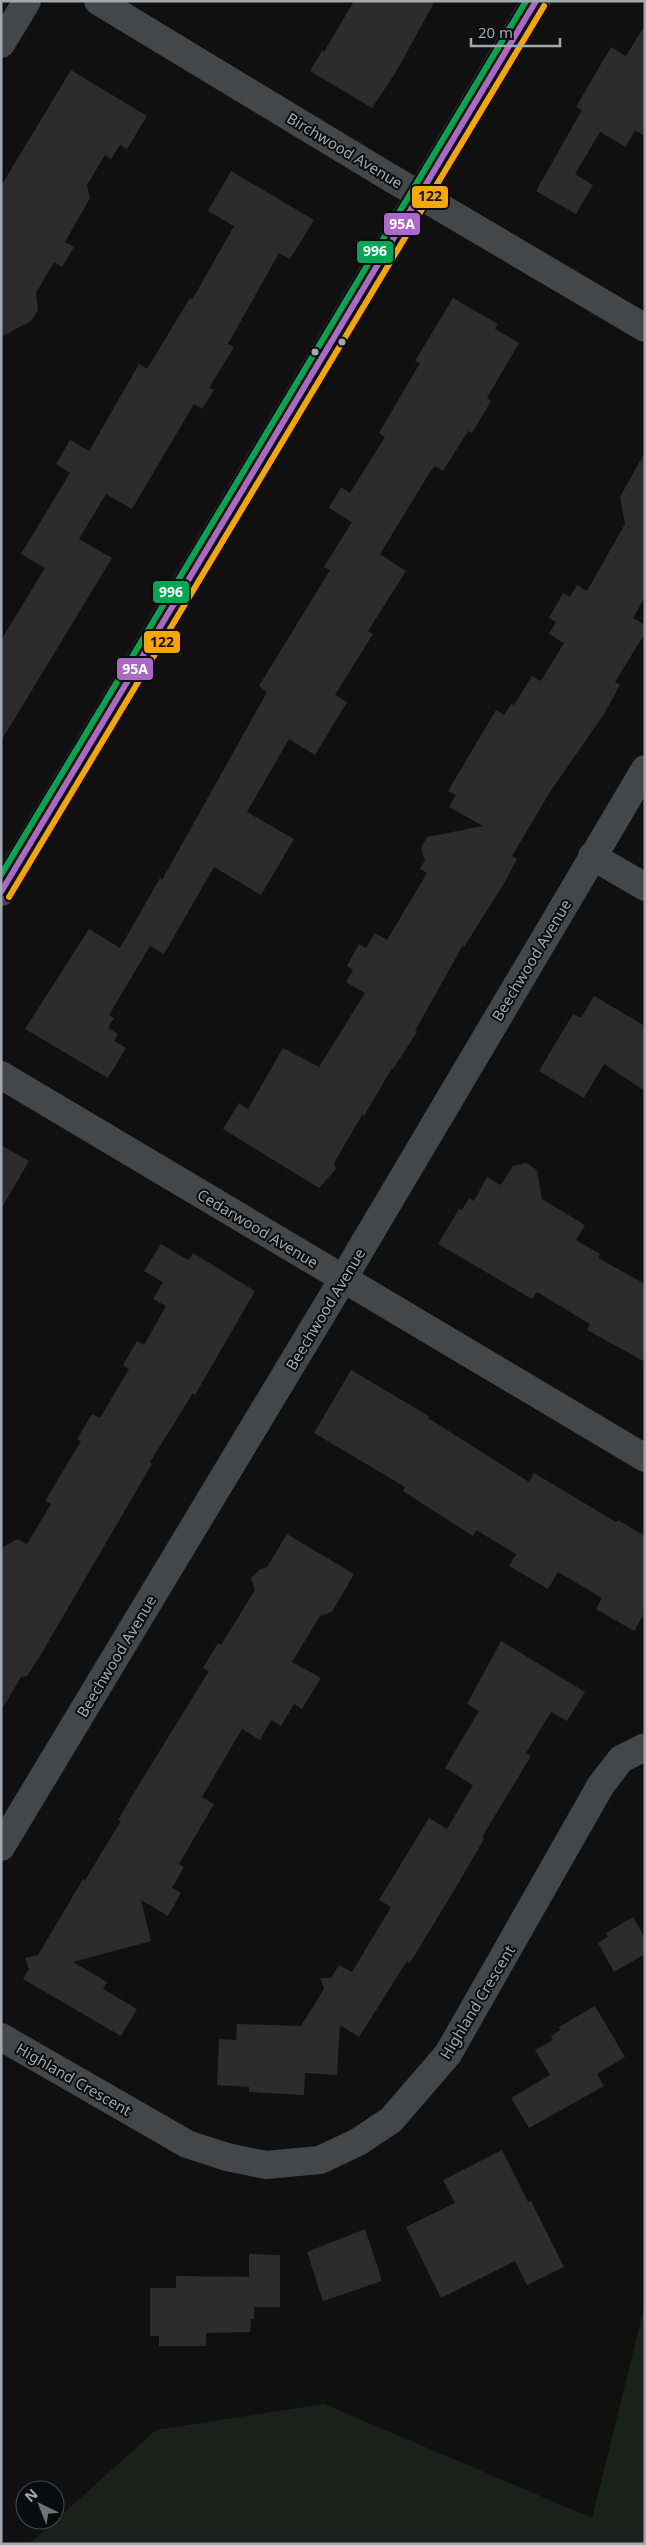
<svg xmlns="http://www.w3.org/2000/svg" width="646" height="2545" font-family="'Noto Sans',sans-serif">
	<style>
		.green { fill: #1a201a }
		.building { fill: #2c2c2d }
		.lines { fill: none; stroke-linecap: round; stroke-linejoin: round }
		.minor { stroke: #444749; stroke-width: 28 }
		.major { stroke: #47484a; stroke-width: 28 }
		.bus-1-casing { stroke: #0a0b0c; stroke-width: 10 }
		.bus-2-casing { stroke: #0a0b0c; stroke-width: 10 }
		.bus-3-casing { stroke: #0a0b0c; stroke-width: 10 }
		.bus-1 { stroke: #ac68c9; stroke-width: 6 }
		.bus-2 { stroke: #f7a600; stroke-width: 6 }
		.bus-3 { stroke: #00a651; stroke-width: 6 }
		.bus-dot { fill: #a1a9b1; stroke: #0a0b0c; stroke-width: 2 }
		.labels { text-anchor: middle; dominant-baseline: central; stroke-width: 4; stroke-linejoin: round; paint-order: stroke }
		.street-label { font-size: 15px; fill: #a1a9b1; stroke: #0a0b0c }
		.line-badge { stroke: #0a0b0c; stroke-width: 2 }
		.badge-label { font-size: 14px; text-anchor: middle; font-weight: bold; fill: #fff }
		.pale-badge-label { font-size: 14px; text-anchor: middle; font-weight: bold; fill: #111 }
	</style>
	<rect width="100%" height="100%" fill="#101010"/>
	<!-- green -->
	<path class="green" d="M645,2304V2544H29L156,2430L324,2404L592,2518Z"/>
	<!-- building -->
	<path class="building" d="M354,1H435L396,72L372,108L310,71L322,51L324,52Z
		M645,25V136L635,130L626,147L600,132L575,174L593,185L576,214L536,191L582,110L576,107L611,47L626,56Z
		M71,70L147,116L127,149L120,145L111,159L105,155L87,185L90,198L65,242L74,247L62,267L54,262L36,293L38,310L31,321L1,337V186Z
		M231,171L314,220L290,259L279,253L228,344L234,347L209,388L214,390L202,409L194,404L132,509L106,494L79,539L112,558L1,741V640L45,568L21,554L70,473L56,464L70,440L89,451L139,364L147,369L190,298L192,300L234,226L208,211Z
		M453,298L498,324L495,329L519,343L487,398L491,401L472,433L468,431L443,471L435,466L430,472L380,554L406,571L368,631L373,634L335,695L347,702L315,755L289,739L247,812L294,839L261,895L214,867L164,954L150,946L109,1015L114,1018L108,1028L118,1034L114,1041L126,1048L108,1078L25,1029L89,929L120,948L160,878L162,880L267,692L259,686L330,570L324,567L352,522L329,508L341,487L350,493L385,437L379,433L420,363L415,361Z
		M645,452V597L633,618L645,625V633L615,682L620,685L604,714L550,792L512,856L517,859L505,882L464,947L463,945L415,1031L417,1032L393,1069L392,1068L364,1116L362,1115L334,1163L336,1169L319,1188L223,1129L239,1103L248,1109L283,1048L319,1067L365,993L346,982L353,970L347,966L359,944L366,948L375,933L387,940L427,873L420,869L425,860L421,848L427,837L483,826L449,807L456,795L448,791L496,710L504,715L511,704L514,705L532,676L541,681L564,643L549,634L556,622L549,618L563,593L570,597L577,585L587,591L625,524L620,497Z
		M594,996L645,1026V1091L604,1064L584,1098L539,1071L573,1014L581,1018Z
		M1,1145L29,1161L1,1209Z
		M526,1163L537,1170L542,1199L585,1225L576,1240L600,1254L598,1258L645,1284V1362L587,1330L590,1324L537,1292L532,1299L438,1244L459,1209L462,1210L469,1198L474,1201L487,1177L501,1185L513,1166Z
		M161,1244L188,1260L193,1253L255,1291L195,1395L193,1393L150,1462L152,1464L40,1656L27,1676L21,1677L1,1711V1548L18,1539L27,1544L51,1504L45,1501L81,1441L77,1439L92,1414L100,1418L129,1369L123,1365L137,1341L144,1345L166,1306L153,1299L163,1282L144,1271Z
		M351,1370L429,1416L428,1418L529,1482L534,1473L616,1522L618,1520L645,1536V1613L634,1631L596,1609L602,1598L558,1572L548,1589L509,1566L516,1554L476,1530L473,1536L403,1491L405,1487L314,1433Z
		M287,1534L354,1574L332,1612L320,1616L292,1662L321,1678L302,1709L294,1704L281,1726L271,1720L260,1740L242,1729L202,1797L214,1804L179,1864L184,1867L172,1888L181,1893L168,1916L141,1900L151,1941L73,1962L107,1982L103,1989L137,2009L121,2036L23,1979L29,1969L25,1958L38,1955L83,1879L85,1880L121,1821L118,1820L135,1791L209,1671L203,1668L218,1643L221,1645L255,1590L251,1578L259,1570L267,1567Z
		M501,1641L585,1692L567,1721L551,1712L526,1753L531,1756L482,1837L484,1839L459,1882L410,1963L407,1961L359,2037L340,2025L337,2075L305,2073L304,2095L249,2092V2087L217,2085L219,2039L236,2040L237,2024L301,2026L324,1989L320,1978H331L339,1965L352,1972L391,1907L379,1900L429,1818L447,1829L473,1785L445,1768L479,1711L467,1704Z
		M633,1917L645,1938V1954L614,1972L598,1943L608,1937L606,1933Z
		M595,2006L625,2057L597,2074L604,2086L529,2128L511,2098L550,2075L535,2050L553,2040L551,2036L560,2030L559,2027Z
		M502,2150L528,2202L531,2201L564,2267L527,2285L515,2261L441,2298L406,2227L455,2203L443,2180Z
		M365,2229L382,2281L323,2301L307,2252Z
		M249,2254L280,2255V2307H254V2319H251L250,2332L206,2333V2346H159V2336H150V2288H176V2276L249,2277Z"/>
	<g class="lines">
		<!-- minor -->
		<path class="minor" d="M98,1L389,177L645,328
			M1,44L27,1
			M592,856L645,887
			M1,1075L645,1458
			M1,1847L343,1279L645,769
			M1,2037L187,2144L227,2157L266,2165L320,2160L358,2142L391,2120L448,2054L601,1785L621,1759L645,1747"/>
		<!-- major -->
		<path class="major" d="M1,892L536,1"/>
		<defs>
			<path id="bus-1" d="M1,892L536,1"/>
			<path id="bus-2" d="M9,897L544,6"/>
			<path id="bus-3" d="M1,875L526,1"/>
		</defs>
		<!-- bus-1 casing -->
		<use href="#bus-1" class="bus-1-casing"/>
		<!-- bus-2 casing -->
		<use href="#bus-2" class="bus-2-casing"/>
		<!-- bus-3 casing -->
		<use href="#bus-3" class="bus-3-casing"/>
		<!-- bus-1 -->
		<use href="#bus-1" class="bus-1"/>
		<!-- bus-2 -->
		<use href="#bus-2" class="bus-2"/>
		<!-- bus-3 -->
		<use href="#bus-3" class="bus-3"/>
	</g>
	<!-- markers -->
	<g class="bus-dot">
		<circle cx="342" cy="342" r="4.5"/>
		<circle cx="315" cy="352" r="4.5"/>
	</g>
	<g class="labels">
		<!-- street labels -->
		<g class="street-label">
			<text transform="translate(345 150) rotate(31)">Birchwood Avenue</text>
			<text transform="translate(531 960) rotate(-59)">Beechwood Avenue</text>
			<text transform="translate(258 1228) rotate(31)">Cedarwood Avenue</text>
			<text transform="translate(325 1309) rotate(-59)">Beechwood Avenue</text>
			<text transform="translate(116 1656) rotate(-59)">Beechwood Avenue</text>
			<text transform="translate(477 2002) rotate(-59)">Highland Crescent</text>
			<text transform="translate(74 2079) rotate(30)">Highland Crescent</text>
		</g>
	</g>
	<g class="line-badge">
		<rect x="411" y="185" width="38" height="24" rx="5" fill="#f7a600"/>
		<rect x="383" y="212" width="38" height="24" rx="5" fill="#ac68c9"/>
		<rect x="356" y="240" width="38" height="24" rx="5" fill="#00a651"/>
		<rect x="152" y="580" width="38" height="24" rx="5" fill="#00a651"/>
		<rect x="143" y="630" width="38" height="24" rx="5" fill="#f7a600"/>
		<rect x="116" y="657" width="38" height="24" rx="5" fill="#ac68c9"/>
	</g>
	<g class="badge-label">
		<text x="402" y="229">95A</text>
		<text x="375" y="256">996</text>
		<text x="171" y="597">996</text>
		<text x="135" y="674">95A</text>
	</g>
	<g class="pale-badge-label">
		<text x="430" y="201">122</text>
		<text x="162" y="647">122</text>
	</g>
	<!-- border -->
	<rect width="646" height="2545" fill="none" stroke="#a1a9b1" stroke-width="5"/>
	<!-- north arrow -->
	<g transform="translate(40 2505) rotate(317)"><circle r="24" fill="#0a0b0c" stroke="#464a4e"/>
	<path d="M0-4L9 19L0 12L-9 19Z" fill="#6e7379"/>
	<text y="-8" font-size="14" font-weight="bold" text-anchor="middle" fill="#a1a9b1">N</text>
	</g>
	<!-- scale -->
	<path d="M471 38v8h89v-8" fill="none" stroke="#a1a9b1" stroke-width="2.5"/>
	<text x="478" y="38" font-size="15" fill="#a1a9b1" stroke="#0a0b0c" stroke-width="4" paint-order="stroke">20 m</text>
</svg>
